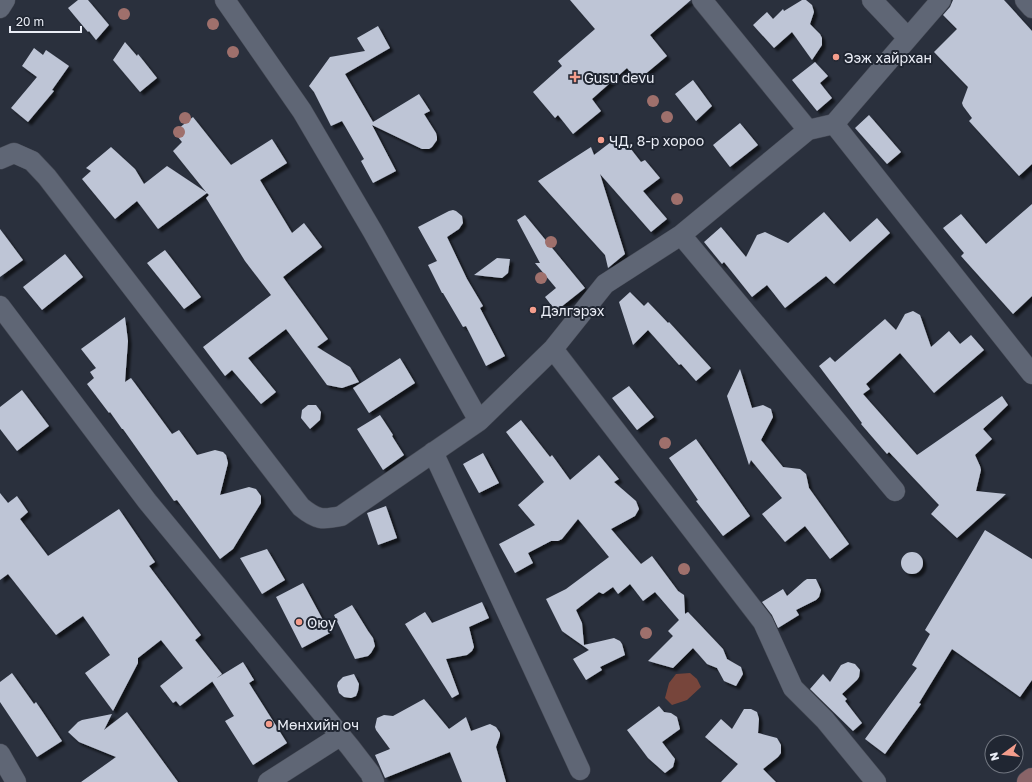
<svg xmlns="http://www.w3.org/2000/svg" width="1032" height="782" font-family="'Golos Text',sans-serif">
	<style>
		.green { fill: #77453b }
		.building { fill: #bec5d6; filter: url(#shadow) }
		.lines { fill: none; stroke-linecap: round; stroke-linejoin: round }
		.street-casing { stroke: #474b56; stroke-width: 21 }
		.secondary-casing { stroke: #474b56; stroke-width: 23 }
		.street { stroke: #5f6675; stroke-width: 20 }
		.secondary { stroke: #896468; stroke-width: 22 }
		.tree { fill: #9f706c }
		.poi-dot { fill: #f49d8c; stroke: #202632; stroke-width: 1.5 }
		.labels { text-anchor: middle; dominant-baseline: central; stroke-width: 4; stroke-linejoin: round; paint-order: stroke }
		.poi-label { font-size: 14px; fill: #eaedf6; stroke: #202632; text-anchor: start }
	</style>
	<defs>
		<filter id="shadow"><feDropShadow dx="3.5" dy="3.5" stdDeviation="1" flood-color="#0009"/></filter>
	</defs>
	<rect width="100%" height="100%" fill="#2a303d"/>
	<!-- green -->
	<path class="green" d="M690,673L697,679L701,687L687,700L672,705L665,698L669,683L676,674Z"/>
	<!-- building -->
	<path class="building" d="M78,0H88L109,25L96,40L89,31L88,32L68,8Z
		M570,0H691L650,35L667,56L637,81L627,68L592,99L601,111L573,134L558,115L555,118L533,92L562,66L558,61L595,29Z
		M802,0H806L812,5L814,12L810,24L820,34L822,38V45L812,60L792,32L774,48L753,25L767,12L773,19L783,9L784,11Z
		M953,0H1004L1032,31V164L1019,176L969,121L972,118L963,106L962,103L968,87L934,52L957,29L943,15L950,7Z
		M378,26L390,48L345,74L373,122L419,94L430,111L424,114L436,133L437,137V140L432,147L429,149H422L372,125L396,171L373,183L361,161L364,159L342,121L331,126L314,92L309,86L330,57L365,51L357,38Z
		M125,42L137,56L138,54L157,78L140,92L113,60Z
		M34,48L43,55L46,50L69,66L52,90L54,91L28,122L11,108L37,77L22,66Z
		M815,62L828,76L820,83L832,98L817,111L792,80Z
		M693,80L712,106L696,121L675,94Z
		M869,115L901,152L887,164L855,128Z
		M193,117L231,165L272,139L287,163L260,180L292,233L304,223L322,247L283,277L328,339L317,347L350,367L359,382L342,388L327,385L286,329L248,358L276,392L261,404L232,370L225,376L203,347L271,295L245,261L206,198L209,195L207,193L158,229L137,201L115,219L82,179L91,171L86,168L111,147L135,169L144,184L167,166L206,192L173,151L182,142L174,132Z
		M740,123L758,145L730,167L713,145Z
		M620,135L641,162L645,160L660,178L643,191L667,219L651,232L600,174L625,254L608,268L605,255L538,181L591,147L594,155Z
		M1032,204V296L1013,314L961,256L964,253L943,228L961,214L986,244Z
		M453,210L456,211L462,216L463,223L459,229L447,237L467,279L483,306L480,308L505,356L486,366L466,326L463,327L443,293H442L428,265L437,261L418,227L449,211Z
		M824,212L850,242L877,218L890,233L834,284L826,276L785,308L767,285L752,297L724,262L722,264L704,242L721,227L746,257L757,235L765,232L788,243Z
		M525,215L585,288L556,311L545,297L556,288L535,263H540L517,220Z
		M0,229L23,260L0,277Z
		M165,250L201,297L184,309L147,263Z
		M65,254L83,277L42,310L23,287Z
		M497,258L510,259L508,273L502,278L474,275Z
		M630,292L644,306L648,302L668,323L669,322L711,368L696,381L681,364L679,365L648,330L633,345L619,302Z
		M913,311L920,315L931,347L949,331L960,344L971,335L984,350L934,393L900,353L866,384L870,389L863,394L917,455L1002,396L1008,405L983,429L992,439L975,455L980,466L981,470L976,491L1006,494L957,538L931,514L939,505L889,452L887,454L861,424L862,423L819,366L830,357L835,362L885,319L896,330L905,314Z
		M125,317L128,341L125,382L131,378L172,434L179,430L197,455L215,450L223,452L226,455L228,463L220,495L249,487L256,489L261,496V503L233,549L220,559L177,500L174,501L123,429H122L110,412L109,413L87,384L94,378L90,372L96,368L81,349Z
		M400,358L415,383L369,413L353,388Z
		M740,369L752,408L763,405L771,409L773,417L761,440L783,467L800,469L806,474L809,488L849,544L830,559L805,526L785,542L762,514L782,498L751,460L749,465L727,396Z
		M629,386L654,417L637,430L612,398Z
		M22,390L49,426L17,451L0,429V407Z
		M308,405H316L321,412L320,420L310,429L301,418L302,410Z
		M380,415L393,435L392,436L404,455L383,470L357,429Z
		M521,420L550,457L552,455L570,480L599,455L619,479L614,482L636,501L639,509L635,516L611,529L641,564L652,556L678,591L684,595L685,614L688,612L723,649L727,659L741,667L743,674L736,686L724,681L717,668L707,664L693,648L673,668L648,661L673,636L668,631L679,620L655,592L643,601L630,584L618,594L613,587L603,594L599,592L576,610L582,623L584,645L614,638L620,641L622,644L625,655L600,667L602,670L586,680L573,659L589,650L562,631L546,599L566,589L609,557L578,519L562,539L558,541H551L528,553L533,563L515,573L499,544L535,525L518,505L544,482L506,432Z
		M696,439L750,516L723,536L696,501L698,500L669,458Z
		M483,453L499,483L479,493L463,464Z
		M0,493L8,503L17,496L28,512L20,519L48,556L119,509L155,562L149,566L201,635L195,640L222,674L180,706L176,701L173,703L160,686L183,668L161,640L138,658V663L113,711L85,673L110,655L83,616L56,635L8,574L0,580Z
		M386,506L397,538L378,545L367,513Z
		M985,530L1032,559V680L1020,697L952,649L919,703L921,704L885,754L865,739L917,668L912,665L930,634L925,630Z
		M267,549L285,580L262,594L240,558Z
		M901 563a11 11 0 1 1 22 0a11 11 0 1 1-22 0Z
		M807,579H816L821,590L819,597L816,600L796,610L799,615L778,628L772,615L762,602L783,589L787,596L804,581Z
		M303,583L330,633L302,648L276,597Z
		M482,602L489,618L469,627L474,647L472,651L467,655L446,659L459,694L452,698L405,624L425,612L432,623Z
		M352,605L368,631L373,638L375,646L371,653L368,656L355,659L334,615Z
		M243,662L254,680L249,683L287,743L253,765L225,721L234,716L212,681Z
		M848,662L855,664L860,670L859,677L857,680L842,694L847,699L845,701L862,723L853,731L810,689L823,674L830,682L841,665Z
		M12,673L34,704L36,702L62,741L37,757L0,702V682Z
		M354,674L359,684L358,691L356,696L351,698L344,697L339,693L337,686L338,682L343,677Z
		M424,699L449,729L466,717L471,731L487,725L490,724L496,727L500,733V736L496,747L506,782H462L450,752L385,778L375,755L390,749L376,730L375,727L377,718L384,715L393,716Z
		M659,706L664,712L671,713L677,717L680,729L662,742L675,759L673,767L665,773L648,758L627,730Z
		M744,709H751L757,712L759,719L758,733L777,738L781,745V753L778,757L763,769L776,782H721L738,764L705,737L721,719L732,729Z
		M127,712L178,782H81L116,757L79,742L68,732L78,722L82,720L112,714L104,730Z"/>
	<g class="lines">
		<defs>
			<path id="street" d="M225,0L302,111L373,232L479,421
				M702,0L808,130
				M872,0L908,38
				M1025,0L1032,8
				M0,8L5,0
				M834,124L1032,374
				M0,159L14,153L32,161L47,177L301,507C317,520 322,520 341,516L479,421L553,349L605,284L681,235L808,130L834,124L941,0
				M681,235L895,491
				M0,306L147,501L350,747L370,773L374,782
				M553,349L763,622L793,688L825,720L876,782
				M433,452L580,770
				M0,754L16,782
				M268,782L340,736"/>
			<path id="secondary" d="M1028,782L1032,779"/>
		</defs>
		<!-- street casing -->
		<use href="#street" class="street-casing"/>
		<!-- secondary casing -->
		<use href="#secondary" class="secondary-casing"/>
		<!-- street -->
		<use href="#street" class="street"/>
		<!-- secondary -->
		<use href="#secondary" class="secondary"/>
	</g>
	<!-- trees -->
	<g class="tree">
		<circle cx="124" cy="14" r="6"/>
		<circle cx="213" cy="24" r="6"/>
		<circle cx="233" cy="52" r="6"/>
		<circle cx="653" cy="101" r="6"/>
		<circle cx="667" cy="117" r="6"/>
		<circle cx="185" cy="118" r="6"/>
		<circle cx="179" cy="132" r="6"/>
		<circle cx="677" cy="199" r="6"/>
		<circle cx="551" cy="242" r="6"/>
		<circle cx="541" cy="278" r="6"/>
		<circle cx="665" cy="443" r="6"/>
		<circle cx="684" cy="569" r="6"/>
		<circle cx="646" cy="633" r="6"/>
	</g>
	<!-- markers -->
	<g class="poi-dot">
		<circle cx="836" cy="57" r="4"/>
		<path d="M573 71h4v4h4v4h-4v4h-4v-4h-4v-4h4z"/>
		<circle cx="601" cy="140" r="4"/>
		<circle cx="533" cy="310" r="4"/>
		<circle cx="299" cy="622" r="4"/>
		<circle cx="269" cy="724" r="4"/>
	</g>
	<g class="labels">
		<!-- poi labels -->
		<g class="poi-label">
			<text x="844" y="57">Ээж хайрхан</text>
			<text x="584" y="77">Gusu devu</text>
			<text x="609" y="140">ЧД, 8-р хороо</text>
			<text x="541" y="310">Дэлгэрэх</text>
			<text x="307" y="622">Оюу</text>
			<text x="277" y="724">Мөнхийн оч</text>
		</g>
	</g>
	<!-- north arrow -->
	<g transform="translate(1004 754) rotate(255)"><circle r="19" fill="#202632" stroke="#717680"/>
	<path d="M0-3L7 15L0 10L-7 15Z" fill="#f49d8c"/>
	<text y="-6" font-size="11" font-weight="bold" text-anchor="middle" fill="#eaedf6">N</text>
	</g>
	<!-- scale -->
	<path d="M10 26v6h71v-6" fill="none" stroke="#eaedf6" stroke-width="2"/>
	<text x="16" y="26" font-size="12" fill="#eaedf6" stroke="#202632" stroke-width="3" paint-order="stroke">20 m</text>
</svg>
